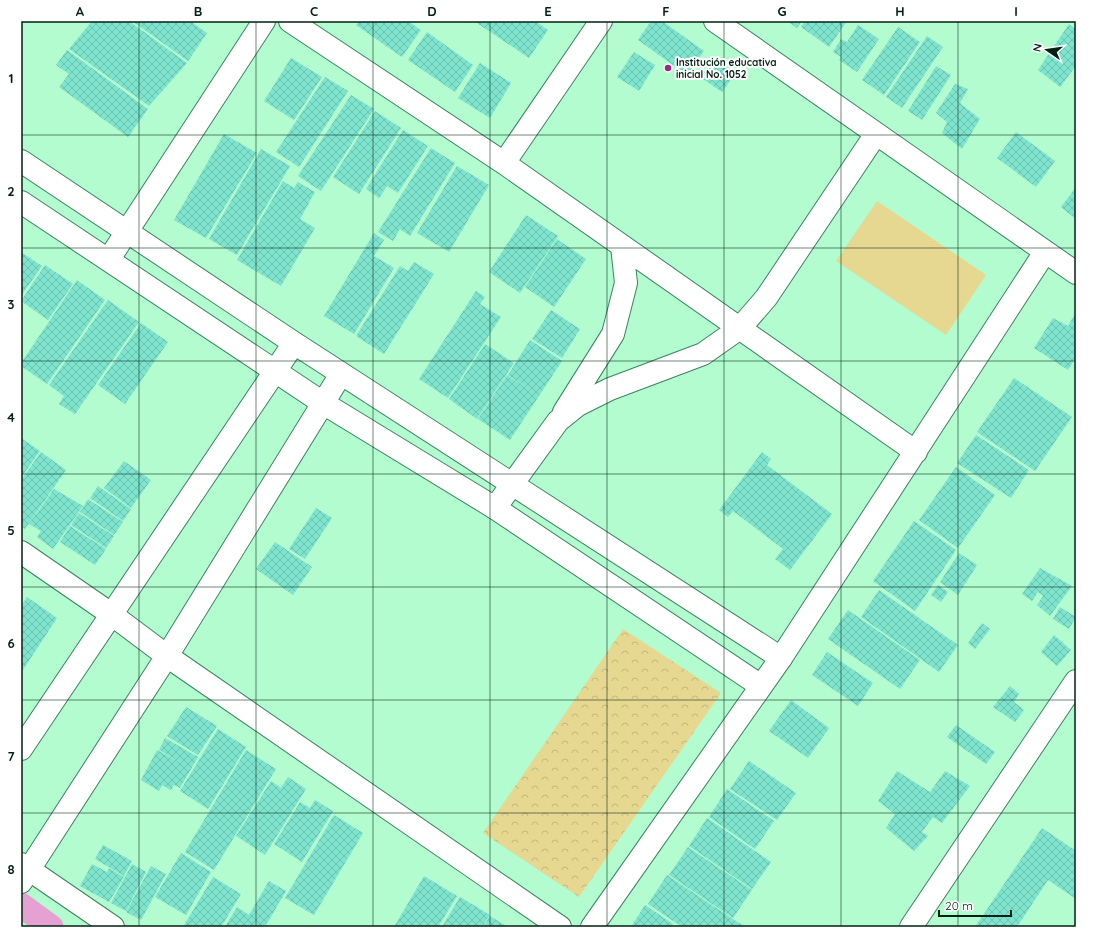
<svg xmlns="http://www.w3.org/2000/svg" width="1097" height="948" font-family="Quicksand,sans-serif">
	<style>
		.park { fill: url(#park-crowns) }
		.pitch { fill: #e6d891 }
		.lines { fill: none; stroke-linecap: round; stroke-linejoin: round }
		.canal { stroke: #e5a1d1; stroke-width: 25 }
		.building { fill: url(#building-cross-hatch) }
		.minor-casing { stroke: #3b835d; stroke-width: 24 }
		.tertiary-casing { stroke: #3b835d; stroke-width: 24 }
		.minor { stroke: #fff; stroke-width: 22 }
		.tertiary { stroke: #fff; stroke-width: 22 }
		.grid { fill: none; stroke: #032112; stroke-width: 1; stroke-opacity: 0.55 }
		.poi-dot { fill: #9c2783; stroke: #fff; stroke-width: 1.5 }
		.labels { text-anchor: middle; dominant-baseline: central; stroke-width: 4; stroke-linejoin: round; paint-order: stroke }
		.poi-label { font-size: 10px; font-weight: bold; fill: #032112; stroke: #fff; text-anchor: start }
		.neatline { fill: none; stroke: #032112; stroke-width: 1.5 }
		.grid-label { font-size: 13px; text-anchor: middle; font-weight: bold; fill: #032112 }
	</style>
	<defs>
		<pattern id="park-crowns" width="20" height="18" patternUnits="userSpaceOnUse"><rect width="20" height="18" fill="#e6d891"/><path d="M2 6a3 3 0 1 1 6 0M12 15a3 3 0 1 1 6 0" fill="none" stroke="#c4b97c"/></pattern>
		<pattern id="building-cross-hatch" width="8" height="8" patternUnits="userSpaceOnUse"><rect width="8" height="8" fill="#7fe4ce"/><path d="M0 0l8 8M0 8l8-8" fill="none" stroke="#6cc3b0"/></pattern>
	</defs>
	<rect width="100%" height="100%" fill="#b2fcd0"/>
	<!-- park -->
	<path class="park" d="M623,629L721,693L579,897L483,833Z"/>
	<!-- pitch -->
	<path class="pitch" d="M877,201L986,275L946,335L836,261Z"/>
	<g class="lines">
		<!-- canal -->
		<path class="canal" d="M21,905L51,927"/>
	</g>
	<!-- building -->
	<path class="building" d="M92,21H129L187,63L149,106L69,49Z
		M132,21H190L207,33L188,61Z
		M359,21H408L421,30L402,57L356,25Z
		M474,21H535L548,30L529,58Z
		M651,21H662L704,51L687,75L638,40Z
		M787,21H802L797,28Z
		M805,21H847L829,47L801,27Z
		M1069,24L1076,29V66L1060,87L1038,70Z
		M858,25L879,39L857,72L839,60L841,57L833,52L841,39L847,42Z
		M898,27L920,42L884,95L862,80Z
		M427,32L473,65L455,92L408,60Z
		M927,36L943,47L902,108L886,97Z
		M67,50L148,109L128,137L59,87L69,74L56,65Z
		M634,52L655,65L639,91L617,77Z
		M291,58L322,77L294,120L264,101Z
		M713,59L735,74L722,92L700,77Z
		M480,63L511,83L490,118L458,98Z
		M936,66L951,75L922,120L908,111Z
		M325,77L348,91L299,167L276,152Z
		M955,84L968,89L960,103L980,119L962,149L942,133L947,122L936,113Z
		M351,95L374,109L321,191L298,176Z
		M375,111L401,128L359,194L333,177Z
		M403,130L428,146L398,193L387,186L379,198L366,189Z
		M1016,132L1055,161L1036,187L997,158Z
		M224,134L257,153L206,238L174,220Z
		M431,148L455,163L410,236L400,229L393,241L378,232Z
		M261,149L290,166L237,255L209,239Z
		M457,166L489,185L449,252L417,233Z
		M283,181L294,188L298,182L315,192L300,219L315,228L281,286L237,260Z
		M1076,187V219L1061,207Z
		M526,215L558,236L520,293L489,272Z
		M374,233L384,240L374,256L394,268L354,334L324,316Z
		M557,239L586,259L554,307L525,287Z
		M21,252L42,266L21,296Z
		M414,262L434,274L384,354L356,336L400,266L408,271Z
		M45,265L73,284L48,320L21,301Z
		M77,280L105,300L47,384L21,366V363Z
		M476,291L485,297L480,304L501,317L448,398L419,379Z
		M108,300L139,322L75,414L59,404L64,396L49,385Z
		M551,310L580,329L562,358L532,339Z
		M1076,312V357L1068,370L1034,348L1053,318L1068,326Z
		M141,323L168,342L125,404L98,385Z
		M530,340L562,361L539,396L508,375Z
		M485,344L514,363L477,419L449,399Z
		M507,375L539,396L510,440L478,419Z
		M1014,378L1072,417L1035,471L977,432Z
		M976,435L1029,470L1011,498L957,463Z
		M21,438L40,451L21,478Z
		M41,452L66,470L25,529L21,526V480Z
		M762,452L771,459L767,465L832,514L790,570L775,559L783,549L733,511L728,517L719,510Z
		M124,461L151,480L131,508L104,488Z
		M956,467L995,495L958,548L919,520Z
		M98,486L131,509L123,521L90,498Z
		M54,489L83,506L53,549L37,537L41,531L29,524Z
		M88,499L123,522L114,535L80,512Z
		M316,508L332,518L305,559L289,549Z
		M79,513L114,536L106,548L71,525Z
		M914,521L956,550L915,611L873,581Z
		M70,526L106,549L95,565L60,542Z
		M275,542L312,567L293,595L256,569Z
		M959,553L977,565L958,595L940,582Z
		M1040,568L1072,586L1050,616L1037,605L1043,596L1038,592L1032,601L1022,594Z
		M938,585L948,592L941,602L931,595Z
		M879,590L958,645L939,672L861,617Z
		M27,597L57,618L21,673V606Z
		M1060,607L1076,617L1069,629L1053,619Z
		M848,610L920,660L900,689L828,639Z
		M982,623L990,629L975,649L968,643Z
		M1054,635L1071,650L1057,666L1041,652Z
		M827,652L873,683L858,706L812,675Z
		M1010,686L1019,694L1014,702L1024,710L1015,722L993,707Z
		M791,700L829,728L808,758L769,731Z
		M186,707L217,726L198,755L167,736Z
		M956,725L995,752L986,764L947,737Z
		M218,729L246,747L208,809L180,791Z
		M165,738L198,757L180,788L174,785L171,790L162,785L159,791L141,780L157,750L185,765L159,750Z
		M246,750L276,769L214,870L185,852Z
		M749,761L796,793L777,820L730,789Z
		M897,771L930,792L945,771L970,786L942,823L933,817L922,832L928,836L914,851L886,828L895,814L878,801Z
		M288,777L306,789L265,855L236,836L271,781L281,788Z
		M727,789L774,821L755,849L709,817Z
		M315,800L333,811L302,862L274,844L300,802L310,808Z
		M334,815L363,833L314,915L285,898Z
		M707,818L771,862L752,889L689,846Z
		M1042,828L1076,851V899L1048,880L1017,927H975Z
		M103,845L132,861L124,876L95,859Z
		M688,847L752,890L733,918L669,875Z
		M181,853L211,872L186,915L155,897Z
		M92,864L107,872L109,868L124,877L109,902L80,886Z
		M132,864L146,872L126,911L111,903Z
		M151,866L166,874L141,920L126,912Z
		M667,875L745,927H682L648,904Z
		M424,876L457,896L438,927H394Z
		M213,877L241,894L221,927H183Z
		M269,881L286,891L265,927H225L237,907L249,915Z
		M460,897L490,915L482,927H442Z
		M645,905L673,924L671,927H631Z
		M490,916L508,927H483Z"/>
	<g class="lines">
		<defs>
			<path id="minor" d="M290,21L504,163L916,452
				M715,21L1076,273
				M504,163L601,21
				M109,259L264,21
				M564,412L613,334L626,283L622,246
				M495,508L558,421L578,405L610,389L703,354L740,328L766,298L876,134
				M21,552L111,614L167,656L560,927
				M21,864L113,927
				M592,927L781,658L1045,252"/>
			<path id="tertiary" d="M21,161L294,343L781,658
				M21,202L323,403L495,508L761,686
				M21,749L294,343
				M21,882L167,656L341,374
				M911,927L1076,681"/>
		</defs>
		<!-- minor casing -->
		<use href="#minor" class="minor-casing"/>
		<!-- tertiary casing -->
		<use href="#tertiary" class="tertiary-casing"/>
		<!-- minor -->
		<use href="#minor" class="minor"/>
		<!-- tertiary -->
		<use href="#tertiary" class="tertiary"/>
	</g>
	<!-- grid -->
	<path class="grid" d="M139,21V927M256,21V927M373,21V927M490,21V927M607,21V927M724,21V927M841,21V927M958,21V927M21,135H1076M21,248H1076M21,361H1076M21,474H1076M21,587H1076M21,700H1076M21,813H1076"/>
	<!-- markers -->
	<circle class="poi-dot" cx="668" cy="68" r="4"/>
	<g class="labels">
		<!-- poi labels -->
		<g class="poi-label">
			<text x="676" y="62">Institución educativa<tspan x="676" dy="12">inicial No. 1052</tspan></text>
		</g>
	</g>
	<!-- border -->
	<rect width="1097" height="948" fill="none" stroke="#ffffff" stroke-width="44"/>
	<!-- north arrow -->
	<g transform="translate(1047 50) rotate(283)" stroke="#ffffff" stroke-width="3" paint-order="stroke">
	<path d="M0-3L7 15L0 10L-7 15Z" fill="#032112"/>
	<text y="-6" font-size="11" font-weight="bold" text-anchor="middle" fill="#032112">N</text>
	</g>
	<!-- scale -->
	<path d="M939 910v6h72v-6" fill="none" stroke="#032112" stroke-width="2"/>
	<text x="945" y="910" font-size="12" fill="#032112" stroke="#ffffff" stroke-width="3" paint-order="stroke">20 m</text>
	<rect x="22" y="22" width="1053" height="904" class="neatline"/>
	<g class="grid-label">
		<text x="80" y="16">A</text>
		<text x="198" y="16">B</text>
		<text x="314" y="16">C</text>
		<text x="432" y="16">D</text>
		<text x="548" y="16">E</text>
		<text x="666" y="16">F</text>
		<text x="782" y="16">G</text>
		<text x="900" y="16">H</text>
		<text x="1016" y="16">I</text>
		<text x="11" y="83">1</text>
		<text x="11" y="196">2</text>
		<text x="11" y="309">3</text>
		<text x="11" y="422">4</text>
		<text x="11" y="535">5</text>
		<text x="11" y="648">6</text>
		<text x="11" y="761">7</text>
		<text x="11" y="874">8</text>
	</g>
</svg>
